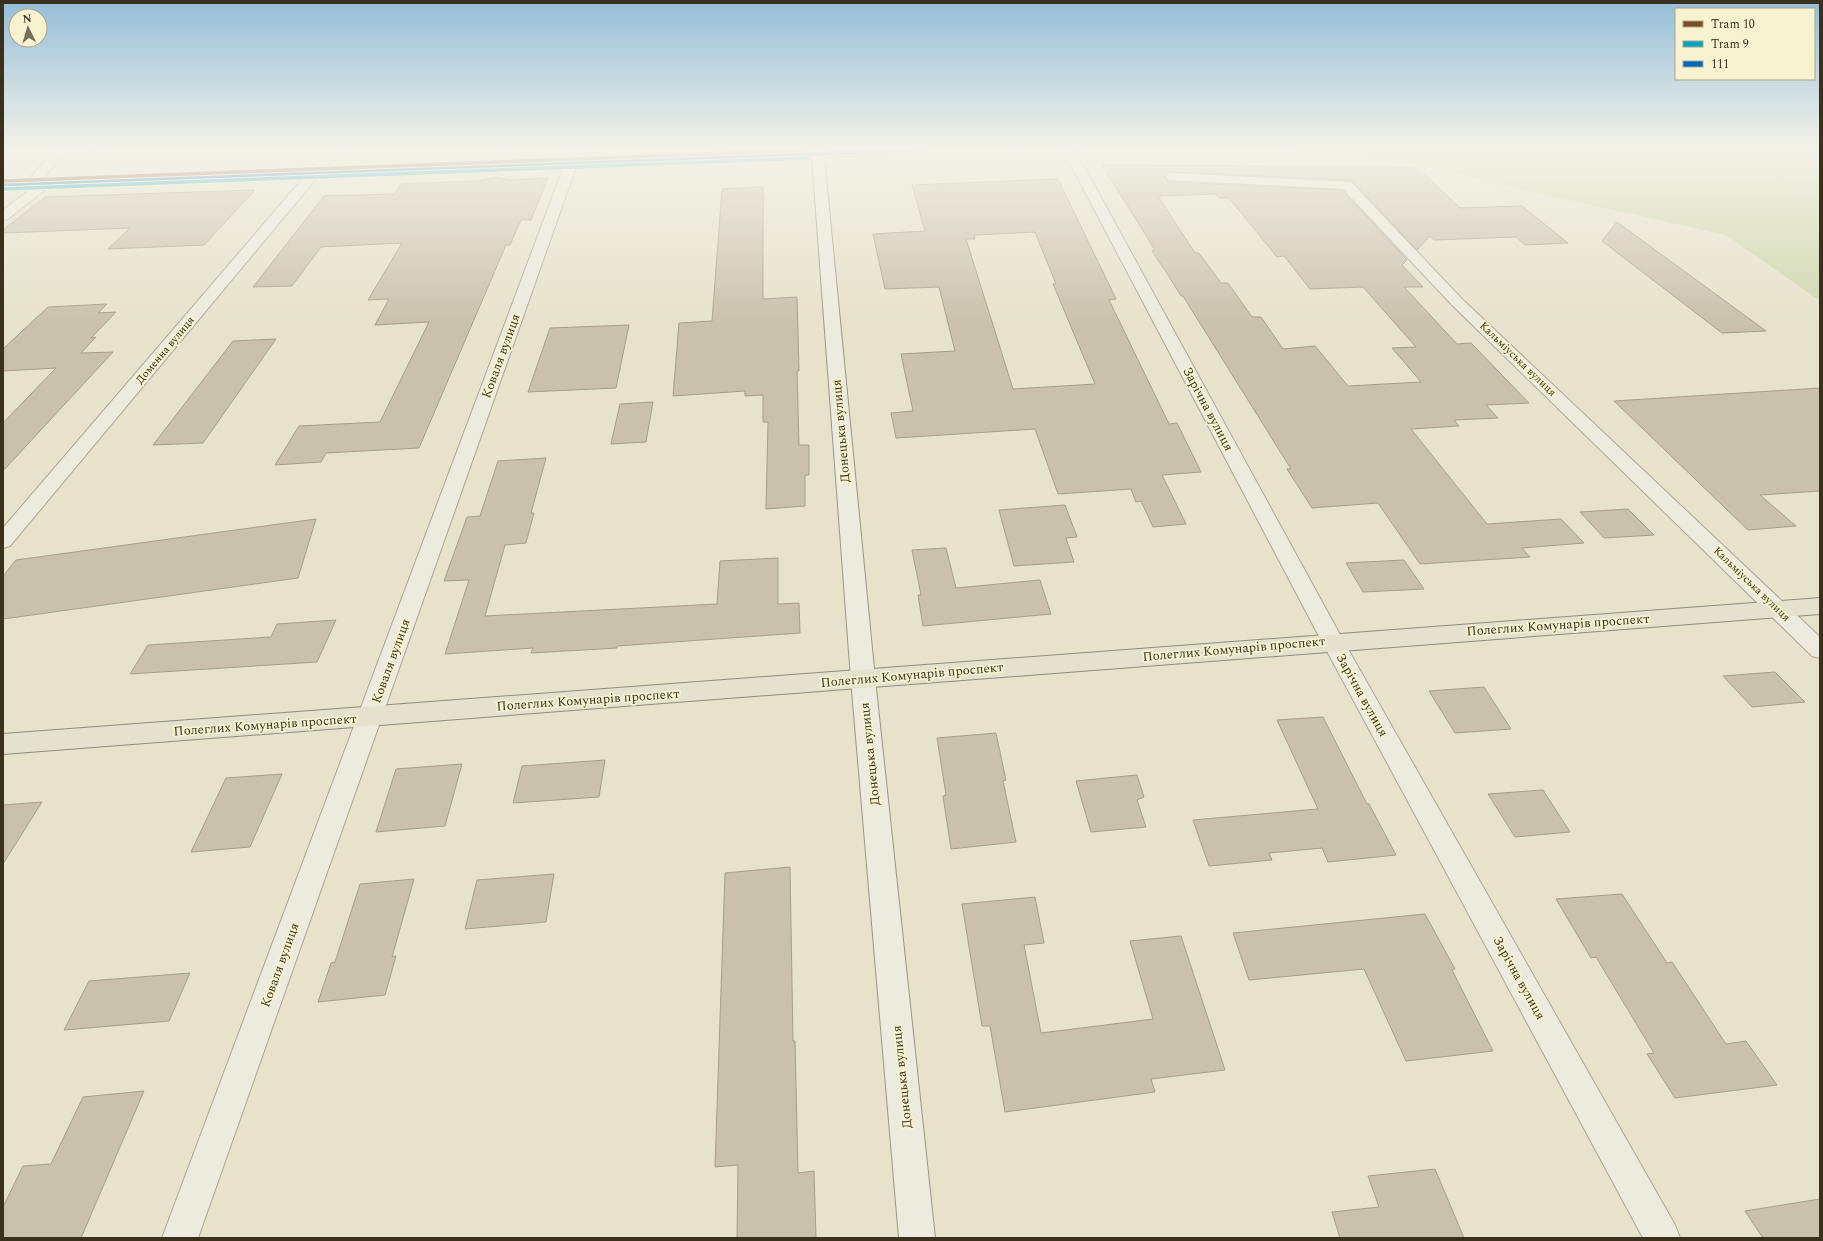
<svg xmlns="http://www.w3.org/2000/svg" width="1823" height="1241" font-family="Spectral,serif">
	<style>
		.green { fill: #cfd7ae }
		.building { fill: #c9c1ad; stroke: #a69e8b; fill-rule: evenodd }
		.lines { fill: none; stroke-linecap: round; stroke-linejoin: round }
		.lane-casing { stroke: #aba695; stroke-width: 2 }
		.street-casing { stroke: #aba695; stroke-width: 2 }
		.secondary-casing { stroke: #9a9685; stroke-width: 2 }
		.primary-casing { stroke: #908b7c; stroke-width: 2 }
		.path { stroke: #c5c3b5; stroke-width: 1.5; stroke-dasharray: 2 1; stroke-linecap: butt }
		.lane { fill: #edebde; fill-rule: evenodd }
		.street { fill: #edebde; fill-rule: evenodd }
		.secondary { fill: #edebde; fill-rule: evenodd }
		.primary { fill: #e4e2cf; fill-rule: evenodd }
		.bus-1-casing { stroke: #f7f3d1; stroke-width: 5.5 }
		.bus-1 { stroke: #0065bd; stroke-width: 3.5 }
		.tram-1-casing { stroke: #f7f3d1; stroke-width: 5.5 }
		.tram-2-casing { stroke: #f7f3d1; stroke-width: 5.5 }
		.tram-1 { stroke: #7a4b2a; stroke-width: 3.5 }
		.tram-2 { stroke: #03a3c5; stroke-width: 3.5 }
		.labels { text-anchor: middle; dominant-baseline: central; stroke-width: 3.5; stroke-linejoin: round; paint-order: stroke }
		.far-street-label { font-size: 11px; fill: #39301d; stroke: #f7f3d1 }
		.street-label { font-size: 13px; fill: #39301d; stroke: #f7f3d1 }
	</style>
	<rect width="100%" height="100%" fill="#e6e2cc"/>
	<!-- green -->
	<path class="green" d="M1284,150H1820V301L1726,235L1528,191L1431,167Z"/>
	<!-- building -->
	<path class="building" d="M1102,165L1417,167L1460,208L1522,206L1568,243L1525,245L1516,237L1434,240L1430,236L1417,250L1351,180L1172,172L1168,173L1165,176L1168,182L1342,190L1407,260L1402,265L1423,287H1404L1457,344L1471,343L1529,403L1486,405L1498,418L1454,420L1459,426L1411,429L1487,524L1561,519L1584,543L1522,548L1530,557L1420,564L1378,503L1312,508L1287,469H1291L1183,296H1181L1168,275L1152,251L1155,250ZM1216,194L1219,198H1229L1277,257L1284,256L1310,289L1363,287L1416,347L1392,348L1421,382L1348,386L1315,346L1283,349L1261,317H1252L1228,283H1221L1199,253H1195L1158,196Z
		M496,177L510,180L548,178L531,220H521L510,245H506L419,448L326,453L321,462L275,465L299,426L380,422L429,322L375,325L389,299L368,300L402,243L321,247L292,286L253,287L324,196L394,194L401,184L477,181Z
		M1058,179L1116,299L1109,300L1169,424L1177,423L1201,472L1162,475L1186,524L1153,527L1141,501L1136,502L1131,489L1058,494L1035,429L896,438L891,413L913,411L901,354L955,351L939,287L885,289L873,234L925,231L912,185ZM1035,232L1056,284H1053L1095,384L1013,389L966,239H975L974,235Z
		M763,187V299L797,297L799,371H797L799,445H809V475H805V506L766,509L768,422H763V395L745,396V391L673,396L679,323L712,321L722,189Z
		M255,190L204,245L108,249L130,228L3,233V230L45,197Z
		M1617,222L1766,331L1722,333L1602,241Z
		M107,304L98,313L116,312L91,338L96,337L81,353L113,352L3,471V423L56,368L3,371V349L48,307Z
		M629,325L616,388L528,392L550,328Z
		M276,339L203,443L153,445L233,341Z
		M1820,388V491L1760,495L1796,526L1748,530L1614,401Z
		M653,402L646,442L611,444L620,404Z
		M546,458L531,513H534L526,543L505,545L485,616L717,604L720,561L778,558V604L799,603L800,633L617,646V648L531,653L533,648L445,654L469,580L444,581L467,517L480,516L498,461Z
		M1065,505L1077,537L1066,538L1074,562L1014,566L999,510Z
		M1628,509L1654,535L1604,538L1580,512Z
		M316,519L298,578L3,619V576L16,560Z
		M946,548L956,588L1040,580L1051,614L923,626L918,595H921L912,550Z
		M1404,560L1424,589L1363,592L1346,563Z
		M336,620L317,662L130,674L148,645L271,637L277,624Z
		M1775,672L1805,702L1752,707L1723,676Z
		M1484,687L1511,729L1455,733L1429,691Z
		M1323,717L1367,804H1369L1396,855L1328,862L1322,848L1269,853L1272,860L1209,866L1193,820L1318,809L1277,720Z
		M996,733L1006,780L1003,781L1016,842L951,849L943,796L946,795L937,738Z
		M605,760L599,797L513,803L522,766Z
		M462,764L445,826L376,832L396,769Z
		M282,774L250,847L191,852L226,778Z
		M1137,775L1144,797L1137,800L1146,827L1091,832L1076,781Z
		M1543,790L1570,832L1515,837L1488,794Z
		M42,802L3,864V805Z
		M790,867L793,1041H795L798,1173L814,1171L816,1238H737L738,1165L715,1167L725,873Z
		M554,874L546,922L465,929L477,880Z
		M414,879L392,957L396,956L385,995L318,1002L331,963L335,962L360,884Z
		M1622,894L1667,963L1672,962L1726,1044L1746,1041L1777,1085L1675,1098L1647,1054L1654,1053L1596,957L1591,958L1556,899Z
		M1035,897L1044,943L1024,945L1041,1033L1153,1019L1130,941L1181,936L1225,1070L1151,1079L1155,1092L1005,1112L990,1026H982L962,904Z
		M1425,914L1455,969L1452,970L1493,1051L1406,1061L1364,969L1249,980L1233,933Z
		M190,973L169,1021L64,1030L89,981Z
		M144,1091L81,1238H3V1207L23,1166L51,1164L83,1097Z
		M1435,1169L1464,1238H1340L1332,1212L1379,1207L1368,1176Z
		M1820,1199V1238H1763L1745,1211Z"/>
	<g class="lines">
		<defs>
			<path id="lane" d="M335,150H345L329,161H323V157Z"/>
			<path id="street" d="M56,150H69L43,178L50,180L52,183L50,186L8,219L3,220V210L37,184L31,182L29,179Z
				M570,150H582L198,1238H162Z
				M1059,150H1071L1086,170L1344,642L1675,1225L1680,1238H1643L1322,642L1074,171Z
				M326,155L330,156L332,159L330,162L10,546L3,548V528L322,156Z
				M1172,173L1351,182L1462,299L1820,637V658L1812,656L1452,305L1343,189L1168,180L1166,177L1168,174Z"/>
			<path id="secondary" d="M823,150H925L919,153L824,157L875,679L935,1238H899L851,679L812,158L3,189V181Z"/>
			<path id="primary" d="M1820,598V614L3,754V734Z"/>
		</defs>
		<!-- lane casing -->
		<use href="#lane" class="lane-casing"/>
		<!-- street casing -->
		<use href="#street" class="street-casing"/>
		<!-- secondary casing -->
		<use href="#secondary" class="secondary-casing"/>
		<!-- primary casing -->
		<use href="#primary" class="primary-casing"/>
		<!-- path -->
		<path class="path" d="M85,151L105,150
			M3,154L28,153"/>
		<!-- lane -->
		<use href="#lane" class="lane"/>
		<!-- street -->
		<use href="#street" class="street"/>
		<!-- secondary -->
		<use href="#secondary" class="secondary"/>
		<!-- primary -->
		<use href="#primary" class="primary"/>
		<defs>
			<path id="bus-1" d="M3,185L915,150"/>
		</defs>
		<!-- bus-1 casing -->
		<use href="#bus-1" class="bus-1-casing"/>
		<!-- bus-1 -->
		<use href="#bus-1" class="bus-1"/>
		<defs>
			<path id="tram-1" d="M3,181L804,150"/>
			<path id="tram-2" d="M3,189L808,158"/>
		</defs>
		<!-- tram-1 casing -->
		<use href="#tram-1" class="tram-1-casing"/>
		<!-- tram-2 casing -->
		<use href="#tram-2" class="tram-2-casing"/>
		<!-- tram-1 -->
		<use href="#tram-1" class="tram-1"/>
		<!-- tram-2 -->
		<use href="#tram-2" class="tram-2"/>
	</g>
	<!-- sky -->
	<linearGradient id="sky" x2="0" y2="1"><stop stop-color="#95bed9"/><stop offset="0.46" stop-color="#f4f2e8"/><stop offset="1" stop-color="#f4f2e8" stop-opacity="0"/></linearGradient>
	<rect width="1823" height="324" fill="url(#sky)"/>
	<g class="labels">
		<!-- far-street labels -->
		<g class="far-street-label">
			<text transform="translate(165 350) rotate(-50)">Доменна вулиця</text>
			<text transform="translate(1518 359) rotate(44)">Кальміуська вулиця</text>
			<text transform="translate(1752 584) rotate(44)">Кальміуська вулиця</text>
		</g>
		<!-- street labels -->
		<g class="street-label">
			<text transform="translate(501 356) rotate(-70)">Коваля вулиця</text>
			<text transform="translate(1208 409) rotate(62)">Зарічна вулиця</text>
			<text transform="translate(841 431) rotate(-95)">Донецька вулиця</text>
			<text transform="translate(1558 625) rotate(-4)">Полеглих Комунарів проспект</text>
			<text transform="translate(1234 649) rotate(-5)">Полеглих Комунарів проспект</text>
			<text transform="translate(391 661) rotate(-70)">Коваля вулиця</text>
			<text transform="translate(912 675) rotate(-5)">Полеглих Комунарів проспект</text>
			<text transform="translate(1362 695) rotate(61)">Зарічна вулиця</text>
			<text transform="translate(588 700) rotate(-4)">Полеглих Комунарів проспект</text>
			<text transform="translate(265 725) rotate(-4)">Полеглих Комунарів проспект</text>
			<text transform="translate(870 754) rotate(-96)">Донецька вулиця</text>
			<text transform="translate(280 965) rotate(-70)">Коваля вулиця</text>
			<text transform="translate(1519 978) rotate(61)">Зарічна вулиця</text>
			<text transform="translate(902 1077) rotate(-96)">Донецька вулиця</text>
		</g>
	</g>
	<!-- border -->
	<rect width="1823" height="1241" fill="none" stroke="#39301d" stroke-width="8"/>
	<!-- legend -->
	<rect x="1675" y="8" width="140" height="72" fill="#f7f3d1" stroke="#aba589"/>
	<rect x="1683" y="21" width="20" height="6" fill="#7a4b2a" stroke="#aba589"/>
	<text x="1711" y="28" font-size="12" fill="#39301d">Tram 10</text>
	<rect x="1683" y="41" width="20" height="6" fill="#03a3c5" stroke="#aba589"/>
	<text x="1711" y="48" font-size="12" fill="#39301d">Tram 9</text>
	<rect x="1683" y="61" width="20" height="6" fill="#0065bd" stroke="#aba589"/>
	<text x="1711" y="68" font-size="12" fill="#39301d">111</text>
	<!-- north arrow -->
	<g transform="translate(28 28) rotate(355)"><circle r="19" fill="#f7f3d1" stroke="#aba589"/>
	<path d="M0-3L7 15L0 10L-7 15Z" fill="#766e5a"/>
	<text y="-6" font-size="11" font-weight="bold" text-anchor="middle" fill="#39301d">N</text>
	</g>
</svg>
